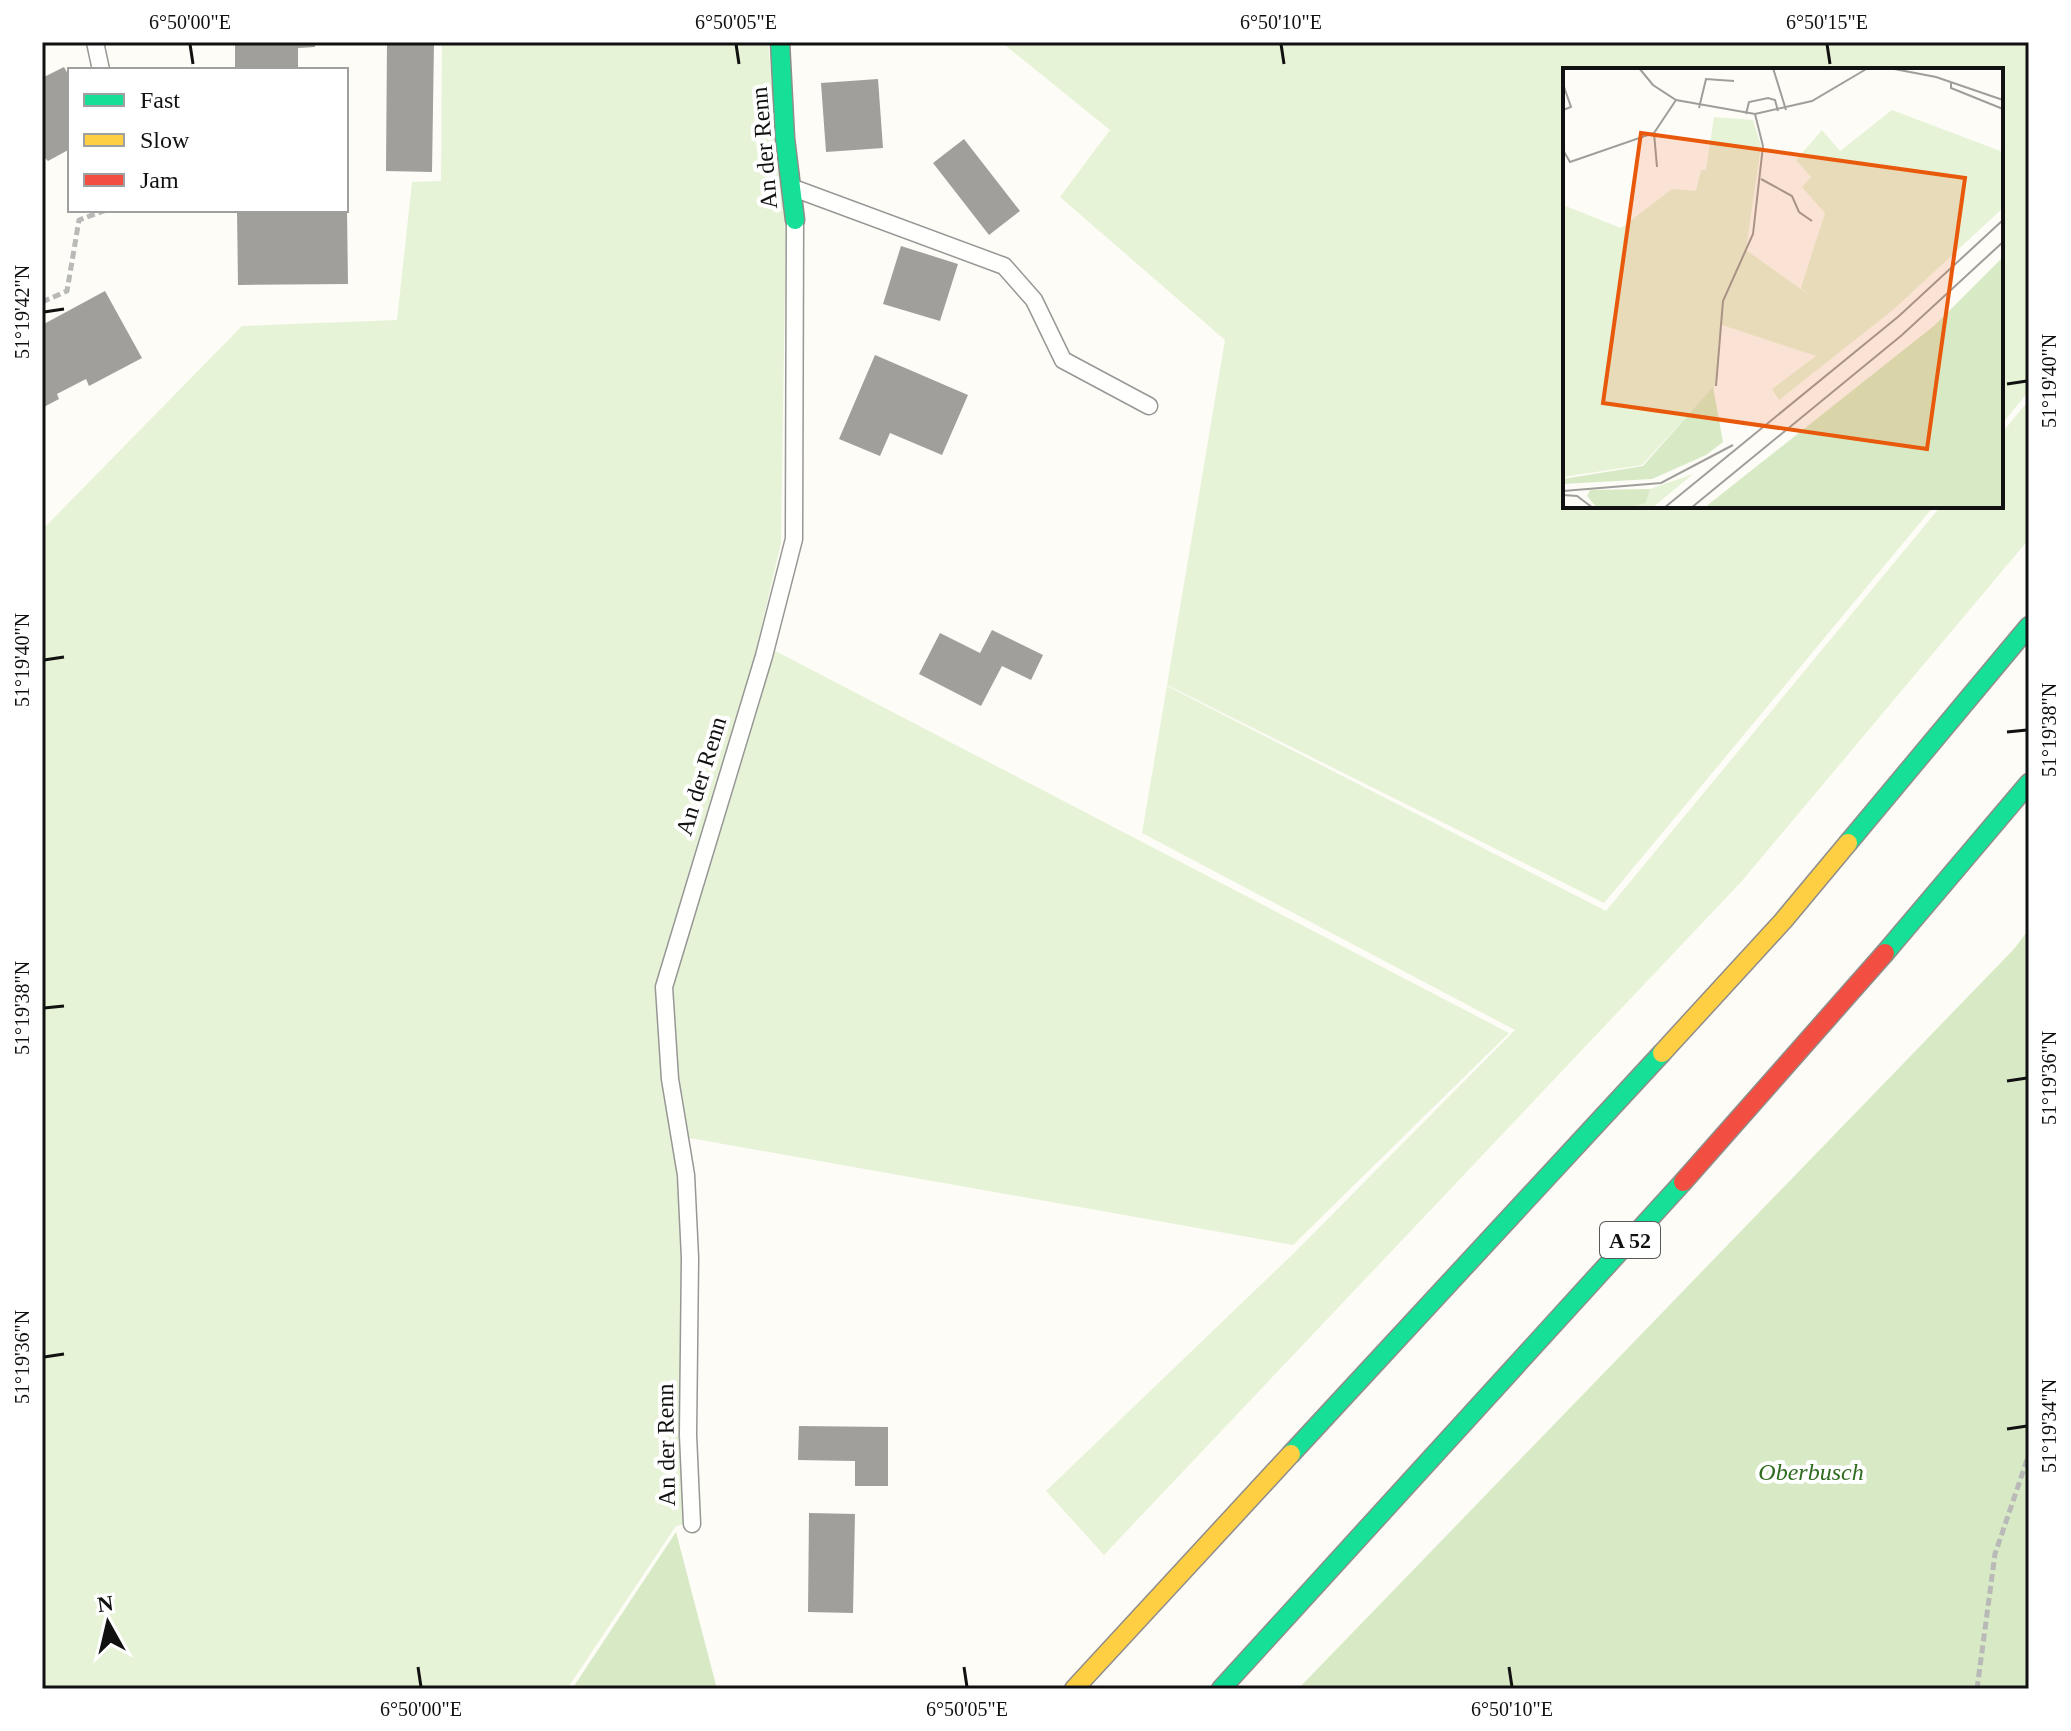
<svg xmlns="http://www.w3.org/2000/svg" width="2071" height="1731" font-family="'Times New Roman',serif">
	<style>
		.green { fill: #e7f3d7 }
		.forest { fill: #d8eac5 }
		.building { fill: #a19f9c }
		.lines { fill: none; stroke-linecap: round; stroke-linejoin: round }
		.lane-casing { stroke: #979795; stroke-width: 19 }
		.fast-casing { stroke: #8e8d8b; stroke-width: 21 }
		.slow-casing { stroke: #8e8d8b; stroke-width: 21 }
		.jam-casing { stroke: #8e8d8b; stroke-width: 21 }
		.path { stroke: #b9b9b8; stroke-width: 5; stroke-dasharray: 8 4; stroke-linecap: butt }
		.lane { stroke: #fffffe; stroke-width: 16 }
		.fast { stroke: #16e098; stroke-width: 18 }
		.slow { stroke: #ffcf43; stroke-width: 18 }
		.jam { stroke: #f24e42; stroke-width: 18 }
		.ticks { fill: none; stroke: #111; stroke-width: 3 }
		.labels { text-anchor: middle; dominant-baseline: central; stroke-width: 8; stroke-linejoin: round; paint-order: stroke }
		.shield { fill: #fff; stroke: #585858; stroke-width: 2 }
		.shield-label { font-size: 22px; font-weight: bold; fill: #111 }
		.street-label { font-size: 24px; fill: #111; stroke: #fff }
		.park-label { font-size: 24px; font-style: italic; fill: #2f6b1f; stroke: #fff }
		.inset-road { fill: none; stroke: #9f9e9b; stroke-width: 2 }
		.view { fill: #e8590c; fill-opacity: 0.15; stroke: #e8590c; stroke-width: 4 }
		.inset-edge { fill: none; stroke: #111; stroke-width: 4 }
		.neatline { fill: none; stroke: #111; stroke-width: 3 }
		.ticks-label { font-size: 20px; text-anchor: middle; fill: #111 }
	</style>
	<rect width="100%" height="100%" fill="#fdfcf7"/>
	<!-- green -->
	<path class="green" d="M442,42H768L786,221L781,543L758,642L1509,1033L1293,1245L673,1135L684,1267L679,1437L687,1524L676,1526L567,1689H42V530L242,326L397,320L412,182L441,181Z
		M1001,42H2029V391L2001,425V70H1565V506H1934L1604,903L1167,685L1225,340L1060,197L1110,130Z
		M2029,400V539L1741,882L1104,1555L1046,1491L1295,1252L1515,1030L1142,833L1167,686L1606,911L1941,506H2001V434Z"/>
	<!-- forest -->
	<path class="forest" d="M2029,929V1689H1298L2014,949Z
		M676,1532L717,1689H572Z"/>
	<!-- building -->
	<path class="building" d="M235,42H315V47L298,48V70H235Z
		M387,42H434L432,172L386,171Z
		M64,67L70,78V149L48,161L42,155V78Z
		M878,79L883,148L826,152L821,83Z
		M964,139L1020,211L989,235L933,163Z
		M237,210H347L348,284L238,285Z
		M901,246L958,264L940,321L883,304Z
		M105,291L142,358L89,386L86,379L57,394L59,399L42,408V325Z
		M875,355L968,395L942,455L890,433L880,456L839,439Z
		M992,630L1043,655L1031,680L1002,666L981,706L919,674L940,633L980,653Z
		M799,1426L888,1427V1486H855V1461L798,1460Z
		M809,1513L855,1514L853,1613L808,1612Z"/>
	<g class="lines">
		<defs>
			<path id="lane" d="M95,42L101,70
				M796,189L1004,266L1034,300L1063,360L1149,406
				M692,1524L688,1435L690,1258L686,1175L670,1079L664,987L764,656L794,539L795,221"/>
			<path id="fast" d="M780,42L785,138L795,220
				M1848,843L2029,626
				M1885,953L2029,783
				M1291,1454L1662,1053
				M1221,1689L1683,1182"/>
			<path id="slow" d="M1662,1053L1783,921L1848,843
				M1074,1689L1291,1454"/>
			<path id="jam" d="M1683,1182L1885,953"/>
		</defs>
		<!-- lane casing -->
		<use href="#lane" class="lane-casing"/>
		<!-- fast casing -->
		<use href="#fast" class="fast-casing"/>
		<!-- slow casing -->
		<use href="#slow" class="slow-casing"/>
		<!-- jam casing -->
		<use href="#jam" class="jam-casing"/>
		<!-- path -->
		<path class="path" d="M42,302L67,291L79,220L106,210
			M1977,1689L1995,1554L2029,1454"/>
		<!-- lane -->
		<use href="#lane" class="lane"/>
		<!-- fast -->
		<use href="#fast" class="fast"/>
		<!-- slow -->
		<use href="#slow" class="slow"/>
		<!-- jam -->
		<use href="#jam" class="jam"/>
	</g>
	<!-- ticks -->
	<path class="ticks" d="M190,44L193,64M736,44L739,64M1281,44L1284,64M1827,44L1830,64M44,312L64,309M2007,384L2027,381M44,660L64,657M2007,732L2027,730M44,1008L64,1006M2007,1081L2027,1078M44,1357L64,1354M2007,1429L2027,1426M418,1667L421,1687M964,1667L967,1687M1509,1667L1512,1687"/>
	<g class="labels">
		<!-- shield labels -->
		<rect class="shield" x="1600" y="1222" width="60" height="36" rx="6"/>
		<g class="shield-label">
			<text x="1630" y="1240">A 52</text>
		</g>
		<!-- street labels -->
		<g class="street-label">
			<text transform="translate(764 148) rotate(-95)">An der Renn</text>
			<text transform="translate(701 776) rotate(-73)">An der Renn</text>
			<text transform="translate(666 1445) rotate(-91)">An der Renn</text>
		</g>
		<!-- park labels -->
		<g class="park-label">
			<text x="1811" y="1472">Oberbusch</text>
		</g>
	</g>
	<!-- overview -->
	<g transform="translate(1563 68)">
		<rect width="440" height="440" fill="#fdfcf7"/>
		<path d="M329,42L440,84V140L331,241L216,332L209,321L253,288L159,257L152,318L79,397L0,409V137L58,160L109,121L133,123L138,102H143L151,49L190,52L198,78L183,182L249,229L238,220L262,145L239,119L248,109L233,92L259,62L277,83ZM130,406L89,440H67L83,435L87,421Z" fill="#e7f3d7"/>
		<path d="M440,189V440H141L372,257ZM150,319L160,374L143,387L89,411L0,416V411L80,398ZM87,421L83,435L67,440H34L24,428L27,422Z" fill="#d8eac5"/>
		<path class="inset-road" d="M76,0L90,17L113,32L192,46L249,33L305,0M210,0L223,42M326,0L373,9L440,32M388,14V20L440,41M0,16L8,39L0,42M136,40L143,11L171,13M183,46L186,34L205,30L212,32L215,43M91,65L94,99M0,82L7,94L91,65L113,32M198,111L229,128L236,144L249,153M153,318L160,233L190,166L200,78L192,46M0,423L98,415L170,377M0,427L14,428L30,440M101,440L336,248L440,152M128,440L339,267L440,174"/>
		<path class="view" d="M78,65L402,110L364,381L40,335Z"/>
		<rect width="440" height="440" class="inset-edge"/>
	</g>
	<!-- border -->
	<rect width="2071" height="1731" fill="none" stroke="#ffffff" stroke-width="88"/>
	<!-- legend -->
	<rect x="68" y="68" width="280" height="144" fill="#ffffff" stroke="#a0a0a0" stroke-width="2"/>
	<rect x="84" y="94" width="40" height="12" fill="#16e098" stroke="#a0a0a0" stroke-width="2"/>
	<text x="140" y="108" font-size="24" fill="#111111">Fast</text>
	<rect x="84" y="134" width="40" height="12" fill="#ffcf43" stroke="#a0a0a0" stroke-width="2"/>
	<text x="140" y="148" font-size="24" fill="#111111">Slow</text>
	<rect x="84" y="174" width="40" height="12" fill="#f24e42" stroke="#a0a0a0" stroke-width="2"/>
	<text x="140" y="188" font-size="24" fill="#111111">Jam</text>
	<!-- north arrow -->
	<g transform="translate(108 1623) rotate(352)" stroke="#ffffff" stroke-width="6" paint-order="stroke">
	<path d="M0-6L14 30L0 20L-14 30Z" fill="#111111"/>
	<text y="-12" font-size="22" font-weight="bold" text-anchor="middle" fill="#111111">N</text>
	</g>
	<rect x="44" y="44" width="1983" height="1643" class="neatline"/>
	<g class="ticks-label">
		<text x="190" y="29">6°50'00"E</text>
		<text x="736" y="29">6°50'05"E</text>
		<text x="1281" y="29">6°50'10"E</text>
		<text x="1827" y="29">6°50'15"E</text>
		<text transform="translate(22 312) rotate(-90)" y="7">51°19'42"N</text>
		<text transform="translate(2049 381) rotate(-90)" y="7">51°19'40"N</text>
		<text transform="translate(22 660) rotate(-90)" y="7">51°19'40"N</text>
		<text transform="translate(2049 730) rotate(-90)" y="7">51°19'38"N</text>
		<text transform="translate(22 1008) rotate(-90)" y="7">51°19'38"N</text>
		<text transform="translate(2049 1078) rotate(-90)" y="7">51°19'36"N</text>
		<text transform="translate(22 1357) rotate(-90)" y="7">51°19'36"N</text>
		<text transform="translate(2049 1426) rotate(-90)" y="7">51°19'34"N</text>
		<text x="421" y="1716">6°50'00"E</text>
		<text x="967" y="1716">6°50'05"E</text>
		<text x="1512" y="1716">6°50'10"E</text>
	</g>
</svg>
